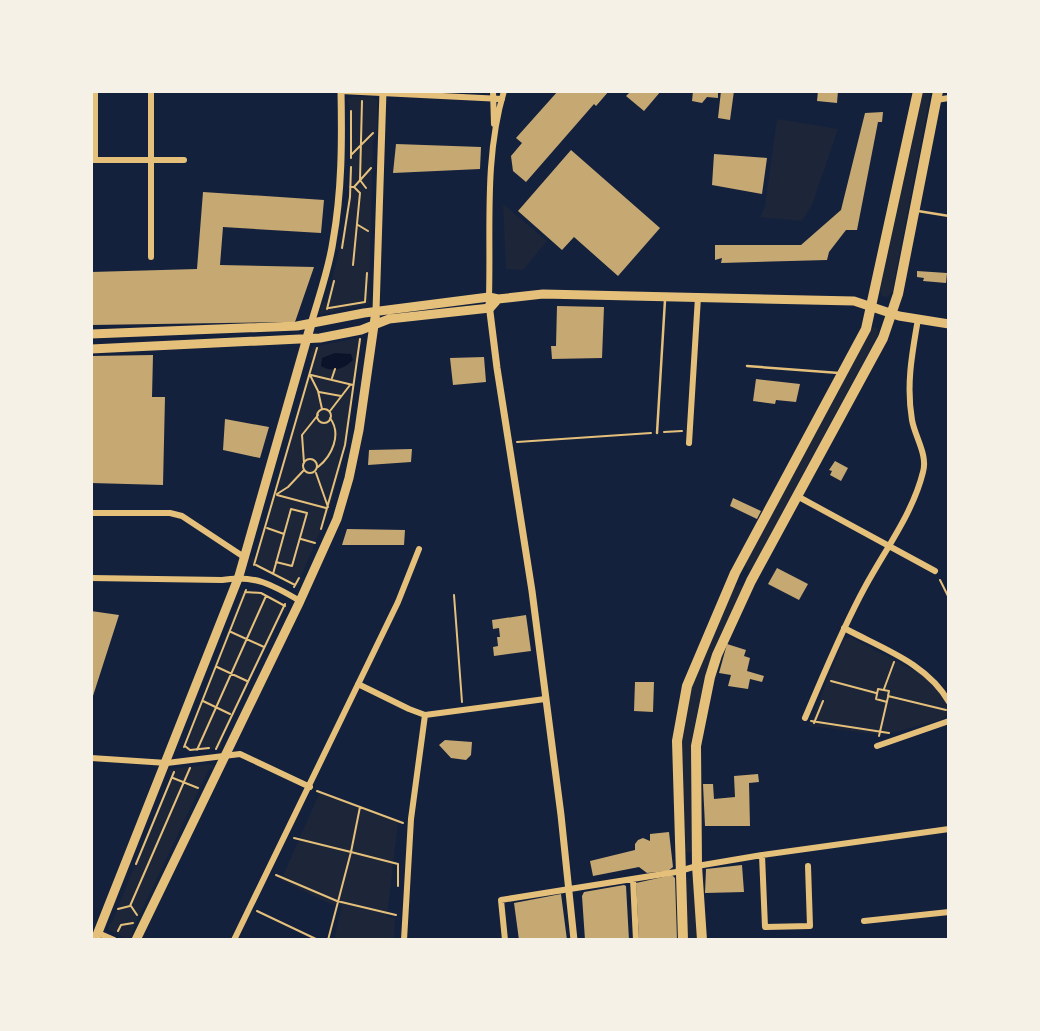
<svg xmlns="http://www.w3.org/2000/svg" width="1040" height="1031" font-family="Mulish,sans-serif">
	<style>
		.green { fill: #1d2539 }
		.water { fill: #0b132b }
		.building { fill: #c6a872 }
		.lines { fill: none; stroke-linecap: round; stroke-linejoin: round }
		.path { stroke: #e5c07b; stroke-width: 2 }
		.service { stroke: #e5c07b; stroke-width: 2.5 }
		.minor { stroke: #e5c07b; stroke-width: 6 }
		.tertiary { stroke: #e5c07b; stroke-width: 7 }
		.secondary { stroke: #e5c07b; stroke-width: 9 }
		.primary { stroke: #e5c07b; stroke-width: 10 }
	</style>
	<rect width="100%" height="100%" fill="#14213d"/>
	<!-- green -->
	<path class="green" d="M921,91H931L892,292L887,297L882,296L880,289Z
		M353,97H372L377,100V131L373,141L369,304L322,314L319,313L323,302H326C335,270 343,239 347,206C351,172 350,137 349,103L347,99Z
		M777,119L838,129L812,205L802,221L760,217L765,206Z
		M503,204L547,241L523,270L506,269Z
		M874,327L877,328L878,335L753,567L750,570L747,569L745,564L869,331Z
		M362,337L341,468L329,511L299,581L301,583L296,587L254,565L251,562V557L255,558L312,358L309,357L313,347Z
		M738,585L742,587L741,592C723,637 700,682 694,731C689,770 693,811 693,850L691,853L684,852L681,727L695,673L733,588Z
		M250,590C264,591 274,597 287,605V612L284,611L223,736L221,748L188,751L184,747V744L241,596L239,595L240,592Z
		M850,637L921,674L947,699L948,714L941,720L883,735L809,726L844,639Z
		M209,764L213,766V768L209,769L132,931V936L126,938L109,930V924H111L172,774L169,772L171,769Z
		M320,792L398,822L387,916L395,919L394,940H334L342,906L330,904L281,880Z
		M691,878L696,881L699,940H686L684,881Z"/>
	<!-- water -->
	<path class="water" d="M335,353L351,354L353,360C344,369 332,373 321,366L322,358Z"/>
	<!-- building -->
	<path class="building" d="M558,91H609L596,106L594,104L526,182L513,171L511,156L522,143L516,138Z
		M631,91H661L644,111L626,96Z
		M693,91H718V98L707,97L702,103L692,101Z
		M721,91H734L730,120L718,118Z
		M818,91H838L837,103L817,101Z
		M883,112L882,122H878L857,230H846L829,252L827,260L721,263L722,258L715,260V245H801L841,210L865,113Z
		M396,144L481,147L480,169L393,173Z
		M571,150L660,228L618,276L574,237L562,250L518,211Z
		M714,154L767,158L762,194L712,185Z
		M203,192L324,200L321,233L223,227L220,265L314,267L295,322L91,325V272L197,269Z
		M917,271L947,273L946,283L923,281L924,278L917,277Z
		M557,306L604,307L602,358L552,359L551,346H556Z
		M153,355L152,397H165L163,485L91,483V356Z
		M484,357L486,382L453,385L450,358Z
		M756,379L800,384L796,402L776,400L775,404L753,401Z
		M225,419L269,427L260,458L223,450Z
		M412,449L411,462L368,465L369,450Z
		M835,461L848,468L841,481L830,475L832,471L829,470Z
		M733,498L761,511L757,519L730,506Z
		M347,529L405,530L404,545H342Z
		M777,568L808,584L799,600L768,584Z
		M91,611L119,615L92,699H91Z
		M526,615L531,651L494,656L493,647L498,646L497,637H500L499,628L493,629L492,620Z
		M727,644L746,650L744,656L750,658L747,671L764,676L762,682L750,679L748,689L728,686L731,675L719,673Z
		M635,682H654L653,712L634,711Z
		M445,740L472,742L471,755L466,760L451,758L439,745Z
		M758,774L759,782L749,783L750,826H705L703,784H713L714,799L735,797L734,776Z
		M669,832L673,867L668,871L647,873L639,867L593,876L590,861L635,850V844L638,840L643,838L650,841V834Z
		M742,865L744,892L705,893L706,869Z
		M672,875L675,878L677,940H639L636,883Z
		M624,885L626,886L629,940H585L582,896L584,892Z
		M561,894L567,940H519L514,903Z"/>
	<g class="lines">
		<!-- path -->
		<path class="path" d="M362,101L360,180L366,188
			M352,154L373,133
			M351,158V111
			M350,187H354L371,168
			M358,225L368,231
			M342,248L350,197L351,167
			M353,265L360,193L354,187
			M365,302L367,273
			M329,308L365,302
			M327,309L334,281
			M310,375L318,391L322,409
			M311,375L353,385
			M332,378L335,369
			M319,392L341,396
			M317 416a7 7 0 1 1 14 0a7 7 0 1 1-14 0Z
			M330,411L350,385
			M664,432L682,431
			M517,442L651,433
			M303 466a7 7 0 1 1 14 0a7 7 0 1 1-14 0Z
			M304,463L302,435L318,415
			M318,467C332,456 342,434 330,418
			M316,473L328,507
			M277,494L288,487L304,470
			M277,495L326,508
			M267,528L284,534
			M321,529L345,445L360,339
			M301,539L315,543
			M254,565L317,348
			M256,565L295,585
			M273,574L291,509L307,513L292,566L276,562
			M940,580L949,598
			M294,587L299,578
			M245,592L261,593L285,606
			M454,595L462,702
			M231,632L264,647
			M217,667L247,681
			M831,681L876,693
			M884,689L894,662
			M203,701L230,714
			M887,702L876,699L878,689L889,691L888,696L946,710
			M811,721L889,733
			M814,723L823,701
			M879,736L888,697
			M185,746L190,750L209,748
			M184,747L246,590
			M216,749L285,604
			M197,750L266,596
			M173,778L198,788
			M317,791L403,823
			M294,838L351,852L360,807
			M136,864L174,772
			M276,875L337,901L396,915
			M131,906L137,915
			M118,909L130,906L190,768
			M257,911L318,940
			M118,931L121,925L133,923
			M328,940L351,852L398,864V886"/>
		<!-- service -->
		<path class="service" d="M918,211L949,216
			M747,366L839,373
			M657,433L665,300"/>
		<!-- minor -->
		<path class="minor" d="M151,91V257
			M341,91L502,99
			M493,91L494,124
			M936,100L949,98
			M91,160H184
			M95,160V91
			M489,297C491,228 484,158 504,91
			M689,443L698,297
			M797,496L935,571
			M91,513H170L182,516L244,557
			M91,578L222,580C254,574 273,585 300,601
			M844,628C881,648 927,663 949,702
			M358,684L409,709L425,715L545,699
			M805,718C824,674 842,629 865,587C885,550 913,513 923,472C928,455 915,437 912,420C906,385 912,354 918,319
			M877,746L949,721
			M91,758L167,763L240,754L310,787
			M762,855L765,927L810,926L808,866
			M633,879L636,940
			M864,921L949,912
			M98,933L114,940
			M234,940L398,602L419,549
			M404,940L411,819L425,715
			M505,940L501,900L676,872L697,866L762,855L949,829"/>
		<!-- tertiary -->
		<path class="tertiary" d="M489,304L497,368L532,591L561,815L574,940
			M376,311L383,91
			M311,324C319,296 329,269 333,241C342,191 342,141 341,91"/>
		<!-- secondary -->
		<path class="secondary" d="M91,334L297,326L364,313L489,297L498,299L543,294L854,301L899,316L949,324
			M91,349L320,338L361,330L389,319L490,308L498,299
			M95,940L239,576L311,324
			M136,940L300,601L337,519L349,478L359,430L376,311"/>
		<!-- primary -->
		<path class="primary" d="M683,940L677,741L687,686L735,573L866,329L918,91
			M702,940L697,866L696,746L710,677L717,655L751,581L883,338L898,294L938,91"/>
	</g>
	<!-- border -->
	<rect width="1040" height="1031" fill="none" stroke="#f6f1e7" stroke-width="186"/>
</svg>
